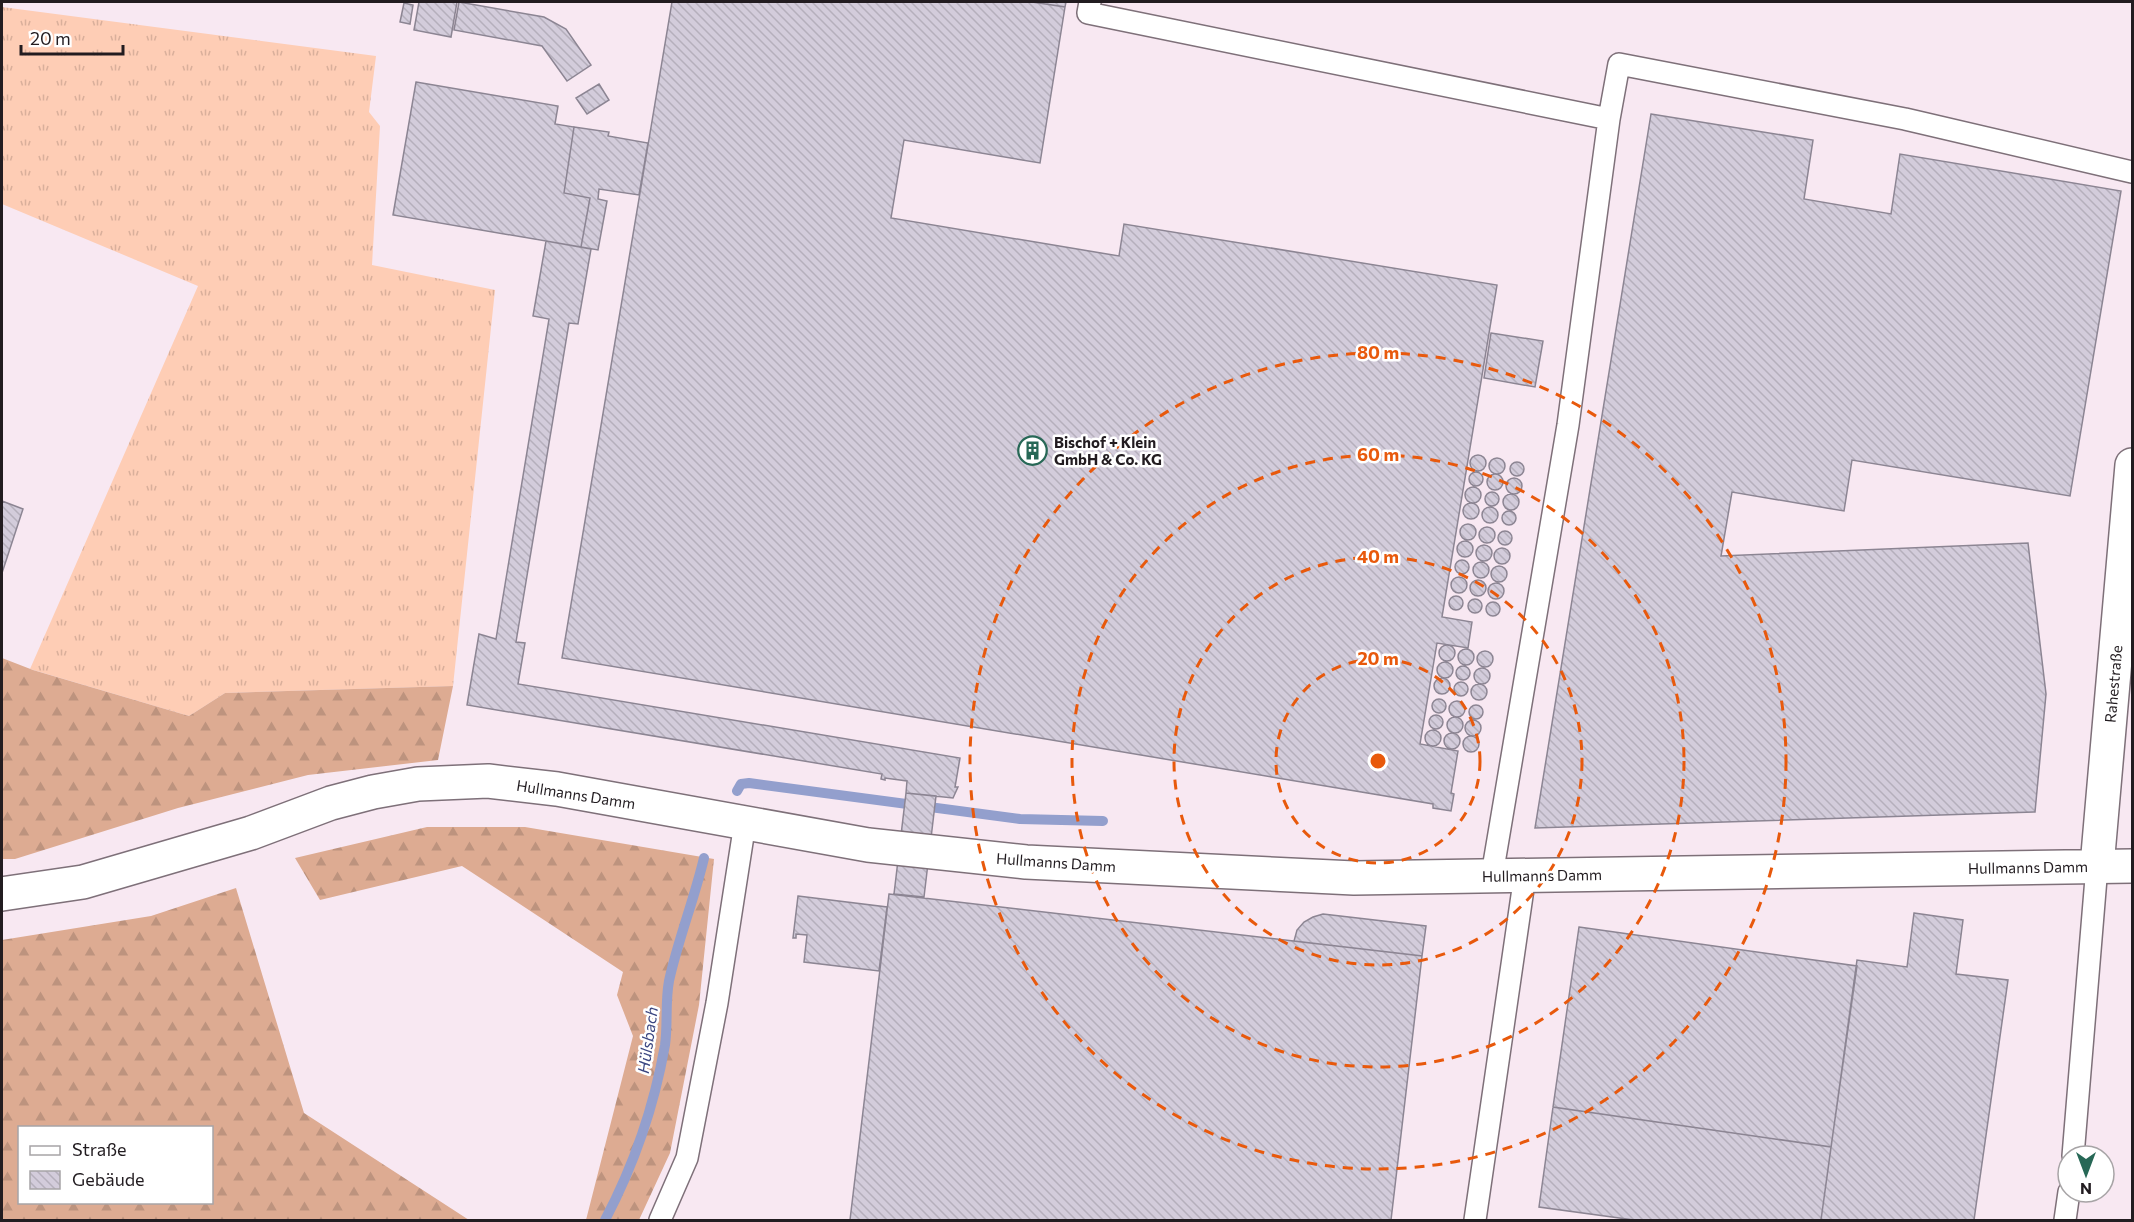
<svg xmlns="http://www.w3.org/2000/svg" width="2134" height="1222" font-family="Commissioner,sans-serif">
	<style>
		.grass { fill: url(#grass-tufts) }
		.forest { fill: url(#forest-firs); fill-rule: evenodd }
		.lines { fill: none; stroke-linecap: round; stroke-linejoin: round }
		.stream { stroke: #939fcd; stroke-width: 10 }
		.building { fill: url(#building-back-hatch); stroke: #8c8593; stroke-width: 1.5 }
		.service-casing { stroke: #7e7079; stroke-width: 24 }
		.minor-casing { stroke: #7e7079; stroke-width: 36 }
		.service { stroke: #fff; stroke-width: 21 }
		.minor { stroke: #fff; stroke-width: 33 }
		.ring { fill: none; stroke: #e8590c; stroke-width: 3; stroke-dasharray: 10 8 }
		.labels { text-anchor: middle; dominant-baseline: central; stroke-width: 5; stroke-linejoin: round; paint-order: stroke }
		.poi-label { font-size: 15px; font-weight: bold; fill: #221c20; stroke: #fff; text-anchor: start }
		.street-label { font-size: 15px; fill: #221c20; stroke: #fff }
		.water-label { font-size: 16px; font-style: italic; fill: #3b4681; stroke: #fff }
		.centre { fill: #e8590c; stroke: #fff; stroke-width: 3 }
		.ring-label { font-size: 18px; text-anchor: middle; font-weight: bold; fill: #e8590c; stroke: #fff; stroke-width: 5; stroke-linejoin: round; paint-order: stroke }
	</style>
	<defs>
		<pattern id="grass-tufts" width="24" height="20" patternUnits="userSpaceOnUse" patternTransform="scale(1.5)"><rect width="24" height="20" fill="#fecdb5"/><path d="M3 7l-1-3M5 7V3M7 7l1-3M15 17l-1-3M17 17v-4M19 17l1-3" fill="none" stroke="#d9af9b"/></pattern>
		<pattern id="forest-firs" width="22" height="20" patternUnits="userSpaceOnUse" patternTransform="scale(1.5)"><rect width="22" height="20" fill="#ddab92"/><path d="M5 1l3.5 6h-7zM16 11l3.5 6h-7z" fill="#bd937e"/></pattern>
		<pattern id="building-back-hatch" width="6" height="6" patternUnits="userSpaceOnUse" patternTransform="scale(1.5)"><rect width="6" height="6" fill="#d3ccdb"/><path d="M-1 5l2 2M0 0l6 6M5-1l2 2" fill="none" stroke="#b5afbc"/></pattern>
	</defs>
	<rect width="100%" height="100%" fill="#f8e8f2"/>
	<!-- grass -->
	<path class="grass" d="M2,7L376,56L369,112L380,126L372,265L495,290L453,686L225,693L189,716L30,669L198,286L2,204Z"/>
	<!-- forest -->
	<path class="forest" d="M2,658L33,670L189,716L225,693L453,686L438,760L308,775L178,808L15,859H2Z
		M427,827H525L714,859L699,1005L670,1153L639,1220H586L633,1036L617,995L623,972L462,866L320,900L295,858Z
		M236,888L304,1113L469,1220H2V940L151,916ZM20,1128H212V1202H20Z"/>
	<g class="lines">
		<!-- stream -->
		<path class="stream" d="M737,791L741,784L749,783L1020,819L1103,821
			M605,1220C634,1165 654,1107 665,1045C668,1024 665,1002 669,981C678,940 694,900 704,858"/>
	</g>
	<!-- building -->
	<path class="building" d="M419,2H457L451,37L414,30Z
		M459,2L544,17L566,29L591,65L567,81L542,46L454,30Z
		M672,2H1032L1065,7L1040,163L904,140L891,218L1119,256L1124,224L1497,285L1442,617L1472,622L1468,648L1437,643L1420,744L1458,751L1451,793L1454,794L1451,811L1433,808V804L562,658Z
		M1032,2H1066L1065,7Z
		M404,3L413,5L410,24L400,22Z
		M416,82L558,106L555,124L574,127L564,193L590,198L581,247L393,215Z
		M599,84L609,100L587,114L576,98Z
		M1651,114L1813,140L1804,199L1891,214L1900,154L2121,191L2070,496L1852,460L1844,511L1732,492L1721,556L2028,543L2046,694L2035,812L1535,828Z
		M574,127L609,132L608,136L648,143L639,195L599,189L598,199L607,201L598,250L581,247L590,198L564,193Z
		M546,241L591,249L578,324L569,323L516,642L525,643L518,684L960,758L955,787H958L953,798L906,793L907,781L885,778V780L881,779L882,774L467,705L479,634L496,639L549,319L533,316Z
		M1491,333L1543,341L1535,387L1484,378Z
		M1470 463a8 8 0 1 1 16 0a8 8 0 1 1-16 0Z
		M1489 466a8 8 0 1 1 16 0a8 8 0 1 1-16 0Z
		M1510 469a7 7 0 1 1 14 0a7 7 0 1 1-14 0Z
		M1469 479a7 7 0 1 1 14 0a7 7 0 1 1-14 0Z
		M1487 482a8 8 0 1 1 16 0a8 8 0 1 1-16 0Z
		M1506 486a8 8 0 1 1 16 0a8 8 0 1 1-16 0Z
		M1465 495a8 8 0 1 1 16 0a8 8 0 1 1-16 0Z
		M1485 499a7 7 0 1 1 14 0a7 7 0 1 1-14 0Z
		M1503 502a8 8 0 1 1 16 0a8 8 0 1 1-16 0Z
		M2,501L23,509L2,573Z
		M1463 511a8 8 0 1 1 16 0a8 8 0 1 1-16 0Z
		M1482 515a8 8 0 1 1 16 0a8 8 0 1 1-16 0Z
		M1502 518a7 7 0 1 1 14 0a7 7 0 1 1-14 0Z
		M1460 532a8 8 0 1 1 16 0a8 8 0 1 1-16 0Z
		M1479 535a8 8 0 1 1 16 0a8 8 0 1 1-16 0Z
		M1498 538a7 7 0 1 1 14 0a7 7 0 1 1-14 0Z
		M1457 549a8 8 0 1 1 16 0a8 8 0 1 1-16 0Z
		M1476 553a8 8 0 1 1 16 0a8 8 0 1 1-16 0Z
		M1494 556a8 8 0 1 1 16 0a8 8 0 1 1-16 0Z
		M1455 567a7 7 0 1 1 14 0a7 7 0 1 1-14 0Z
		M1473 570a8 8 0 1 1 16 0a8 8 0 1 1-16 0Z
		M1491 574a8 8 0 1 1 16 0a8 8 0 1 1-16 0Z
		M1451 585a8 8 0 1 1 16 0a8 8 0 1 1-16 0Z
		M1470 588a8 8 0 1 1 16 0a8 8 0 1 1-16 0Z
		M1488 591a8 8 0 1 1 16 0a8 8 0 1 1-16 0Z
		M1449 603a7 7 0 1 1 14 0a7 7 0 1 1-14 0Z
		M1468 606a7 7 0 1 1 14 0a7 7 0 1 1-14 0Z
		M1486 609a7 7 0 1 1 14 0a7 7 0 1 1-14 0Z
		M1439 653a8 8 0 1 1 16 0a8 8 0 1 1-16 0Z
		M1458 657a8 8 0 1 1 16 0a8 8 0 1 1-16 0Z
		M1477 659a8 8 0 1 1 16 0a8 8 0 1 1-16 0Z
		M1437 670a8 8 0 1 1 16 0a8 8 0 1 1-16 0Z
		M1456 673a7 7 0 1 1 14 0a7 7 0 1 1-14 0Z
		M1474 676a8 8 0 1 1 16 0a8 8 0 1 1-16 0Z
		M1434 686a8 8 0 1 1 16 0a8 8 0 1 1-16 0Z
		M1454 689a7 7 0 1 1 14 0a7 7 0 1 1-14 0Z
		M1471 692a8 8 0 1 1 16 0a8 8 0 1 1-16 0Z
		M1432 706a7 7 0 1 1 14 0a7 7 0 1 1-14 0Z
		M1449 709a8 8 0 1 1 16 0a8 8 0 1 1-16 0Z
		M1469 712a7 7 0 1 1 14 0a7 7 0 1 1-14 0Z
		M1429 722a7 7 0 1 1 14 0a7 7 0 1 1-14 0Z
		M1447 725a8 8 0 1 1 16 0a8 8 0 1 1-16 0Z
		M1465 728a8 8 0 1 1 16 0a8 8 0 1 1-16 0Z
		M1425 738a8 8 0 1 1 16 0a8 8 0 1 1-16 0Z
		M1444 741a8 8 0 1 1 16 0a8 8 0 1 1-16 0Z
		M1463 744a8 8 0 1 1 16 0a8 8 0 1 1-16 0Z
		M906,793L936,796L924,897L894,894Z
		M889,894L1422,956L1391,1220H850Z
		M798,896L887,907L879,971L804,962L807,935L796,934V938H793Z
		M1914,913L1963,920L1956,974L2008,980L1974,1220H1821L1857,960L1907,967Z
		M1323,914L1426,926L1422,956L1294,941L1297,930L1304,922L1313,917Z
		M1579,927L1857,966L1831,1147L1553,1107Z
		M1553,1107L1831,1147L1821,1220H1634L1539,1207Z"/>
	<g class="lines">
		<defs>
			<path id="service" d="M1090,2L1088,13L1609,119L1619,64L1905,119L2132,172
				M1492,875L1568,425L1609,119
				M2073,1156L2097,866
				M660,1220L687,1158L717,1003L745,823
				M1475,1220L1525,875
				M2065,1220L2069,1192"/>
			<path id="minor" d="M2097,866L2132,465
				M2,894L83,882L251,833L331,803L373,792L418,784L488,781L557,789L868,845L1026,862L1354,878L2132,866"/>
		</defs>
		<!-- service casing -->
		<use href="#service" class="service-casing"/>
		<!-- minor casing -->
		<use href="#minor" class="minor-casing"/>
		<!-- service -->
		<use href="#service" class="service"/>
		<!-- minor -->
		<use href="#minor" class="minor"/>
	</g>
	<!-- distance rings -->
	<g class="ring">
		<circle cx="1378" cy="761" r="102"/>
		<circle cx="1378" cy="761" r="204"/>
		<circle cx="1378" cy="761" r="306"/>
		<circle cx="1378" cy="761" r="408"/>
	</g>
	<!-- icons -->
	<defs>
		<symbol id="building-ring" viewBox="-11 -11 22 22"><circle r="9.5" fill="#fff" stroke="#276856" stroke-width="1.5"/><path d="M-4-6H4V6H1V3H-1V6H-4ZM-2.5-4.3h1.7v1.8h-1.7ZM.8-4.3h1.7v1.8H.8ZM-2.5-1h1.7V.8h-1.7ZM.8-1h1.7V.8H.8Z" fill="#276856"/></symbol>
	</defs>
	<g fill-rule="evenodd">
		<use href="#building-ring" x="1016" y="434" width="33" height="33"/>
	</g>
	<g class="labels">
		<!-- poi labels -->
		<g class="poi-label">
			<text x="1054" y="442">Bischof + Klein<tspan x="1054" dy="17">GmbH &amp; Co. KG</tspan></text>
		</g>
		<!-- street labels -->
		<g class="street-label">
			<text transform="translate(2113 684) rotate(-85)">Rahestraße</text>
			<text transform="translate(576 794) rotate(9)">Hullmanns Damm</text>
			<text transform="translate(1056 862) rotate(4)">Hullmanns Damm</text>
			<text transform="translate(2028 867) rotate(-1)">Hullmanns Damm</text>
			<text transform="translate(1542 875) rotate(-1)">Hullmanns Damm</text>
		</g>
		<!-- water labels -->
		<g class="water-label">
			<text transform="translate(647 1040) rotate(-82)">Hülsbach</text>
		</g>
	</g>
	<circle cx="1378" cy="761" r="9" class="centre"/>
	<g class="ring-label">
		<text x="1378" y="359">80 m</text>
		<text x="1378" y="461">60 m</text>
		<text x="1378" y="563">40 m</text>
		<text x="1378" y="665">20 m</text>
	</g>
	<!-- border -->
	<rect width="2134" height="1222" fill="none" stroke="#221c20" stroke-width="6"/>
	<!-- legend -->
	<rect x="18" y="1126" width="195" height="78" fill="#ffffff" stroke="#a7a4a6" stroke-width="1.5"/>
	<rect x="30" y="1146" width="30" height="9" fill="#ffffff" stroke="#a7a4a6" stroke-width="1.5"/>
	<text x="72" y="1156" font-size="18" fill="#221c20">Straße</text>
	<rect x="30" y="1171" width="30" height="18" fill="url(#building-back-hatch)" stroke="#a7a4a6" stroke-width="1.5"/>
	<text x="72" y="1186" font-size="18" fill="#221c20">Gebäude</text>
	<!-- north arrow -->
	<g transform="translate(2086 1174) rotate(180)"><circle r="28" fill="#ffffff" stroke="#a7a4a6" stroke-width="1.5"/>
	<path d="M0-4.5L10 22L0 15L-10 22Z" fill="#276856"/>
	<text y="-9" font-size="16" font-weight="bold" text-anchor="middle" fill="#221c20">N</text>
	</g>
	<!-- scale -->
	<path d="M21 45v9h102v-9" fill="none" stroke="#221c20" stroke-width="3"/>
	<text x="30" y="45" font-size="18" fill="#221c20" stroke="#ffffff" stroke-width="4.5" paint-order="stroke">20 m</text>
</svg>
